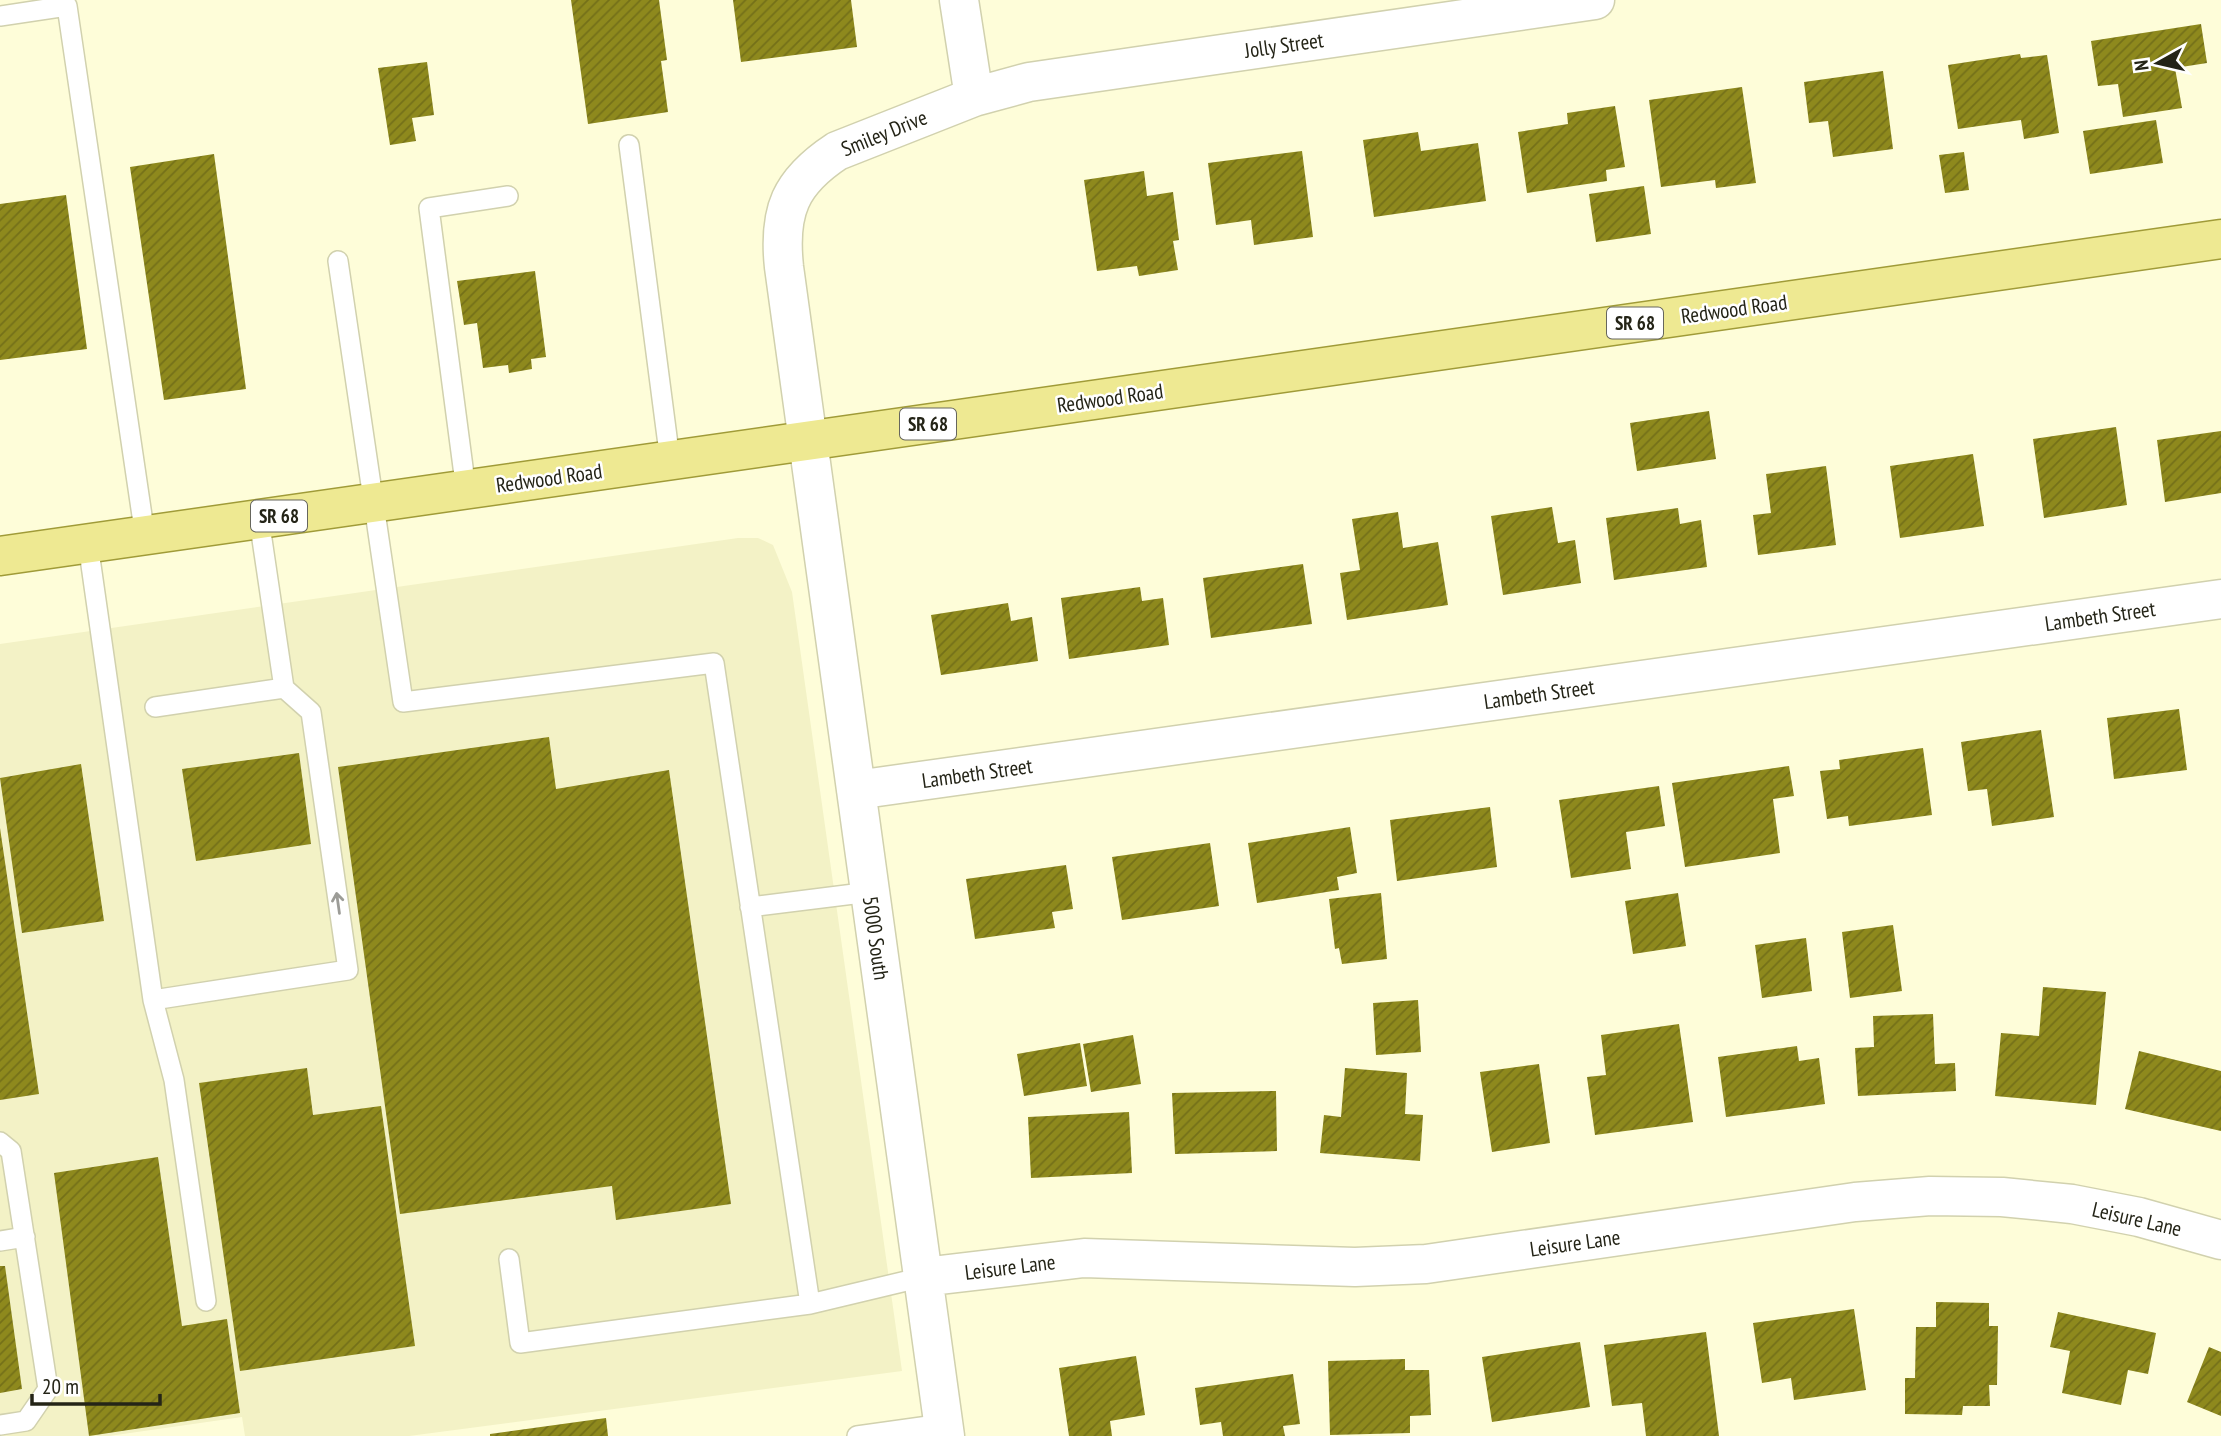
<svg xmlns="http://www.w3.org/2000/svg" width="2221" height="1436" font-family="'PT Sans Narrow',sans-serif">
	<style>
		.built { fill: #f3f2c6 }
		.building { fill: url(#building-hatch) }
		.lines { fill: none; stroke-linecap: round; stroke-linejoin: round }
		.service-casing { stroke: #d1d1ae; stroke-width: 22 }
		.minor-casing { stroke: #d1d1ae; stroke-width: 41 }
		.primary-casing { stroke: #a09b38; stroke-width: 41 }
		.service { stroke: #fff; stroke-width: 19 }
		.minor { stroke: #fff; stroke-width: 38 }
		.primary { stroke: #eee992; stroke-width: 38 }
		.oneway { stroke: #9c9c97 }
		.labels { text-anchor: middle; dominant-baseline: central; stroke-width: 5; stroke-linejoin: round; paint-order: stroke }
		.shield { fill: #fff; stroke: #66665d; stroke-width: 2 }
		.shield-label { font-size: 19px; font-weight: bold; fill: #242417 }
		.street-label { font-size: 21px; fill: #242417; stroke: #fff }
	</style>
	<defs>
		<pattern id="building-hatch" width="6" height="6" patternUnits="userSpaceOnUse" patternTransform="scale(1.75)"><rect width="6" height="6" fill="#8e891d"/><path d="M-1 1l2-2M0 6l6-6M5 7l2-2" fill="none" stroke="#747019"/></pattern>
	</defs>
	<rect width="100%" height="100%" fill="#fefdd9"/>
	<!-- built -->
	<path class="built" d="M738,538H758L773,545L792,592L902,1371L409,1436H245L242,1417L109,1436H0V644Z"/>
	<!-- building -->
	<path class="building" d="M571,0H659L667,60L661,61L668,112L588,124Z
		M733,0H851L857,47L741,62Z
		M2201,24L2207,63L2175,68L2182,108L2123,117L2118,84L2098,86L2091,41Z
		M2020,54L2021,58L2047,55L2059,133L2024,139L2021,120L1958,129L1948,65Z
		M427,62L434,115L412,118L416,141L390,145L378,68Z
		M1883,71L1893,149L1833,157L1828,121L1809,123L1804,82Z
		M1742,87L1756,183L1716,188L1715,180L1661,187L1649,100Z
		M1615,106L1625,167L1606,170L1607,181L1527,193L1518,132L1568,124L1567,113Z
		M2156,120L2163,163L2090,174L2083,131Z
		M1418,132L1421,151L1478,143L1486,201L1374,217L1363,140Z
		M1302,151L1313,237L1254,245L1251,220L1216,225L1208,163Z
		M1964,152L1969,190L1945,193L1939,155Z
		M214,154L246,389L164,400L130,167Z
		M1144,171L1147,196L1173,192L1179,240L1173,241L1178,270L1139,276L1137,266L1097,271L1084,180Z
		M1644,186L1651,234L1596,242L1589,194Z
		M66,195L87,349L0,360V204Z
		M535,271L546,357L531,359L532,369L509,373L508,365L483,368L477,323L464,325L457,281Z
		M1709,411L1716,459L1637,471L1630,423Z
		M2116,427L2127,505L2044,518L2033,439Z
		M2221,431V493L2165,502L2157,440Z
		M1973,454L1984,526L1900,538L1890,466Z
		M1826,466L1836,545L1758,555L1753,515L1771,513L1766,474Z
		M1552,507L1558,543L1575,540L1581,583L1503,595L1491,516Z
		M1678,508L1680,524L1701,520L1707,567L1614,580L1606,518Z
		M1398,512L1403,548L1438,542L1448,605L1347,620L1340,573L1360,570L1352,519Z
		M1303,564L1312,624L1211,638L1203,578Z
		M1140,587L1142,601L1163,598L1169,645L1069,659L1061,598Z
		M1008,603L1011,621L1032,617L1038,661L941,675L931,615Z
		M2179,709L2187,770L2114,779L2107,718Z
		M2041,730L2054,817L1992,826L1987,789L1968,791L1961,742Z
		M549,737L556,789L669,770L731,1204L616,1220L612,1186L400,1214L338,767Z
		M1923,748L1932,815L1849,826L1848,816L1827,819L1820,771L1840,769L1839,760Z
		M299,753L311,844L196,861L182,769Z
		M81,764L104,921L22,933L0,778Z
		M1789,766L1794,796L1773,799L1780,853L1685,867L1672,783Z
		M1659,786L1665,826L1626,832L1631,869L1571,878L1559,800Z
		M1490,807L1497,867L1397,881L1390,820Z
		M1350,827L1357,873L1337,877L1339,890L1257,903L1248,843Z
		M0,828L39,1094L0,1100Z
		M1210,843L1219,906L1122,920L1112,857Z
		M1066,865L1073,909L1052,912L1055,928L975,939L966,879Z
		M1381,893L1387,959L1342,964L1339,948L1335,949L1329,899Z
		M1678,893L1686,946L1633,954L1625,901Z
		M1893,925L1902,991L1850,998L1842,932Z
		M1806,938L1812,991L1762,998L1755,945Z
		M2043,987L2106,992L2096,1105L1995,1096L2001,1033L2039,1036Z
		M1418,1000L1421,1052L1376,1055L1373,1003Z
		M1933,1014L1935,1064L1955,1063L1956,1091L1858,1096L1855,1048L1874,1047L1873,1016Z
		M1679,1024L1693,1122L1595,1135L1587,1077L1606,1075L1601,1035Z
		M1133,1035L1141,1084L1091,1092L1083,1044Z
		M1080,1043L1087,1086L1024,1096L1017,1054Z
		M1797,1046L1799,1061L1819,1058L1825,1104L1726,1117L1718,1057Z
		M2139,1051L2221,1071V1131L2125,1109Z
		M1539,1064L1550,1143L1492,1152L1480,1072Z
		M307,1068L313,1115L381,1106L415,1346L240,1371L199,1083Z
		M1345,1068L1407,1073L1405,1114L1423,1115L1420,1161L1320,1153L1324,1115L1341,1117Z
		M1276,1091L1277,1151L1175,1154L1172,1093Z
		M1129,1112L1132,1173L1031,1178L1028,1117Z
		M158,1157L182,1326L227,1319L240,1413L89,1436L54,1173Z
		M0,1266H5L22,1389L0,1393Z
		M1936,1302L1989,1303V1326H1998L1997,1385H1989L1990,1406H1963L1962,1415L1905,1414V1378H1915L1916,1327H1936Z
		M1854,1309L1866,1390L1794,1400L1791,1378L1762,1383L1753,1323Z
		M2058,1312L2156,1333L2148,1374L2128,1370L2121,1405L2062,1393L2070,1351L2050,1347Z
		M1706,1332L1719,1436H1646L1642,1403L1612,1406L1604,1345Z
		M1580,1342L1590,1407L1492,1422L1482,1357Z
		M2209,1347L2221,1352V1416L2187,1402Z
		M1136,1356L1145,1415L1110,1421L1112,1436H1069L1059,1368Z
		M1405,1359V1370H1429L1431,1415L1410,1416V1433L1330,1435L1328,1361Z
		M1293,1374L1300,1424L1283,1426L1285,1436H1223L1221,1422L1200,1425L1195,1388Z
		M606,1418L608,1436H490V1434Z"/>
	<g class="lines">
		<defs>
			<path id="service" d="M0,16L67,6L145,536
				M629,145L670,460
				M338,261L403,702L714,663L810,1304
				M466,490L429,208L508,196
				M88,544L153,1000L174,1080L206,1301
				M155,707L284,688L259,519
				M750,907L870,892
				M153,1000L348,970L311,712L284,688
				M0,1142L11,1151L48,1389L26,1421L0,1425
				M0,1241L25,1237
				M509,1259L520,1343L810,1304L923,1277
				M857,1436L943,1424"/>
			<path id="minor" d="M959,0L974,97
				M856,790L2221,599
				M923,1277L1084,1258L1355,1267L1426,1264L1855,1202L1930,1196L2002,1197L2072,1204L2139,1217L2221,1240
				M945,1436L784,267C778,211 790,182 837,151L974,97L1029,82L1595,0"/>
			<path id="primary" d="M0,556L2221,239"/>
		</defs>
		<!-- service casing -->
		<use href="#service" class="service-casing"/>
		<!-- minor casing -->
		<use href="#minor" class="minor-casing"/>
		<!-- primary casing -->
		<use href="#primary" class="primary-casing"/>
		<!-- service -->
		<use href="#service" class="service"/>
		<!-- minor -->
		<use href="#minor" class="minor"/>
		<!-- primary -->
		<use href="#primary" class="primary"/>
	</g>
	<!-- one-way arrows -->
	<defs><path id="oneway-shaft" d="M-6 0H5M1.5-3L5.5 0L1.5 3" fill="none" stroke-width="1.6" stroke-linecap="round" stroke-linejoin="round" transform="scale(1.75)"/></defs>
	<use class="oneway" href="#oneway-shaft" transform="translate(338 903) rotate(-98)"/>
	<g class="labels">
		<!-- shield labels -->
		<g class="shield">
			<rect x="1607" y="307.5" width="56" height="31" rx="5"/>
			<rect x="900" y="408.5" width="56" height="31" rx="5"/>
			<rect x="251" y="500.5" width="56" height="31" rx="5"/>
		</g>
		<g class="shield-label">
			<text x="1635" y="323">SR 68</text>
			<text x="928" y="424">SR 68</text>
			<text x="279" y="516">SR 68</text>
		</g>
		<!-- street labels -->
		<g class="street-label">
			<text transform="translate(1284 45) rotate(-8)">Jolly Street</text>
			<text transform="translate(884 133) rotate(-22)">Smiley Drive</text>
			<text transform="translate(1734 309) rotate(-8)">Redwood Road</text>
			<text transform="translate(1110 398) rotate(-8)">Redwood Road</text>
			<text transform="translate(549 478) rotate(-8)">Redwood Road</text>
			<text transform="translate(2100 616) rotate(-8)">Lambeth Street</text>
			<text transform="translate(1539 694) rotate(-8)">Lambeth Street</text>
			<text transform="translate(977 773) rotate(-8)">Lambeth Street</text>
			<text transform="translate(876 938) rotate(82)">5000 South</text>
			<text transform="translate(2137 1219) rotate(13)">Leisure Lane</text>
			<text transform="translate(1575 1243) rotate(-8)">Leisure Lane</text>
			<text transform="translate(1010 1267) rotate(-7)">Leisure Lane</text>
		</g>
	</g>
	<!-- north arrow -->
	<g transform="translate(2158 63) rotate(262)" stroke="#ffffff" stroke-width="5" paint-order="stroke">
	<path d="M0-5L12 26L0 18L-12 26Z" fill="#242417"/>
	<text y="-10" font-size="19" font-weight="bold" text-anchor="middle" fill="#242417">N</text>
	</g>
	<!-- scale -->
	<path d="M32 1394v10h128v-10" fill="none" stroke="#242417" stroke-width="3.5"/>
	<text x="42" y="1394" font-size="21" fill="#242417" stroke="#ffffff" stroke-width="5" paint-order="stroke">20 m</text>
</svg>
